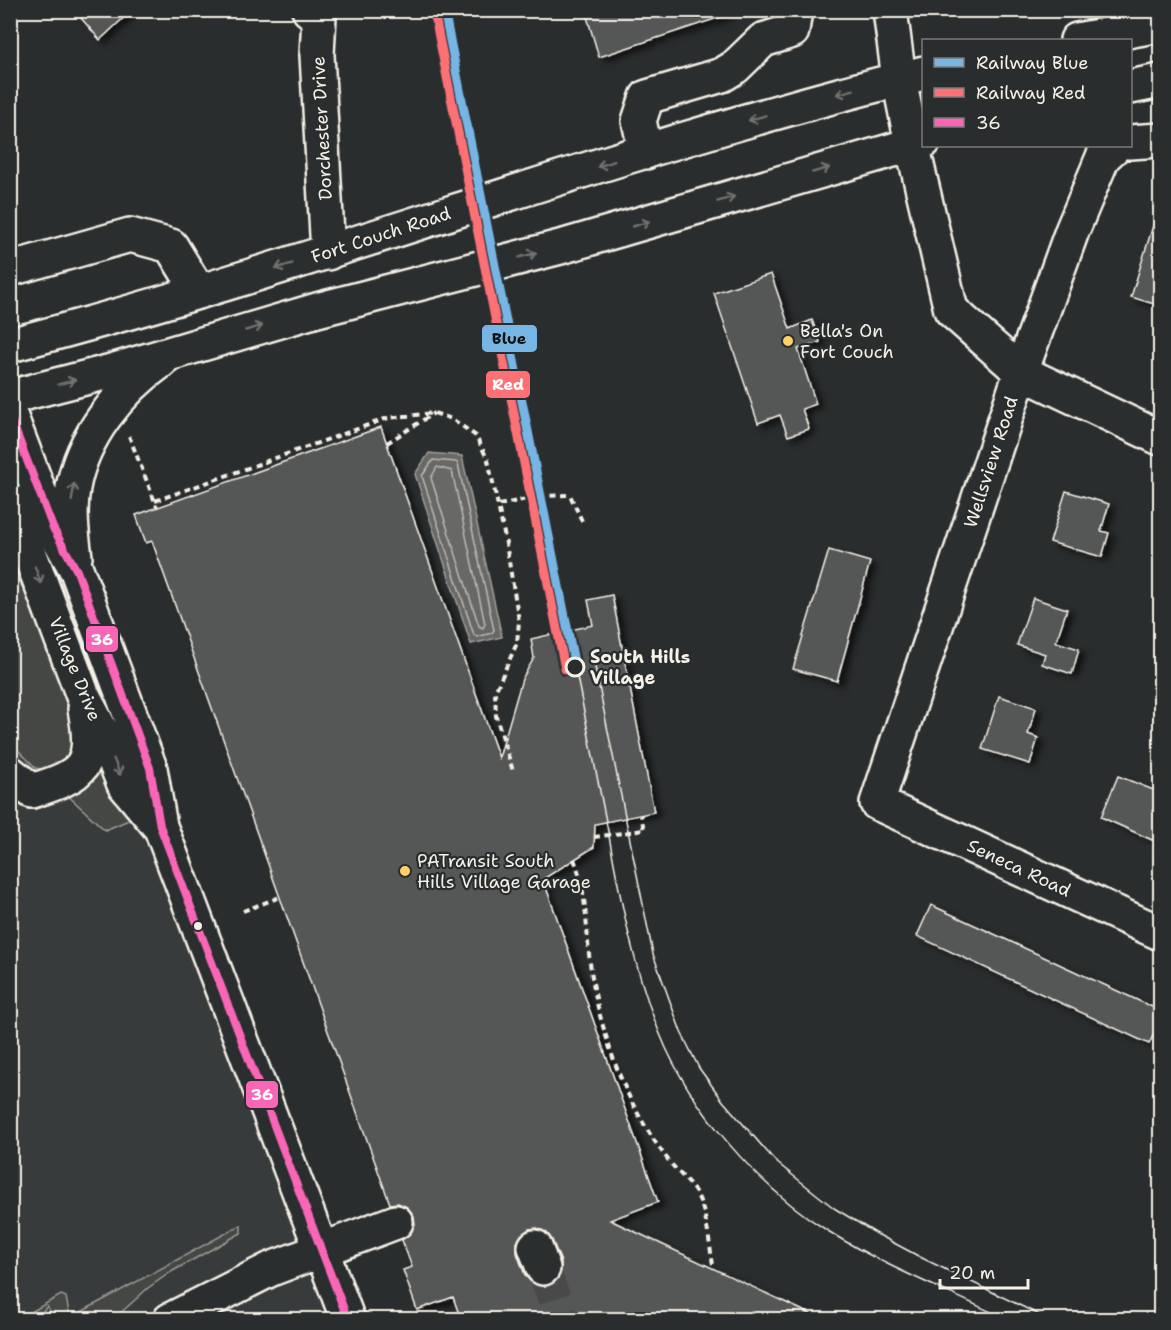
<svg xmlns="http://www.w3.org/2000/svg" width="1171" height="1330" font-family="'Shantell Sans',sans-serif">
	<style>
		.built { fill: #373a3a }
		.green { fill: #444645; stroke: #9c9c96; stroke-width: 1.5 }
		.water { fill: #676866; stroke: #9f9f9a; stroke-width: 1.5 }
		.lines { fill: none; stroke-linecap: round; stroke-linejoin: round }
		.shore { stroke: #bcbab4; stroke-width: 1.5 }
		.building { fill: #555756; stroke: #f4f1e8; stroke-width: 1.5; fill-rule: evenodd; filter: url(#shadow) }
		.minor-tunnel { stroke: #484a4a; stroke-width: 33; stroke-dasharray: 33 16; stroke-linecap: butt }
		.minor-casing { stroke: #f4f1e8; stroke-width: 38 }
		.path { stroke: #f4f1e8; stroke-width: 4; stroke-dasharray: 6 4.5; stroke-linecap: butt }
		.minor { stroke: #2a2d2e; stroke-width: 33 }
		.tram { stroke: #f4f1e8; stroke-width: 1.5 }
		.bus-1-casing { stroke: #2a2d2e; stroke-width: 12 }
		.bus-1 { stroke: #fa66b7; stroke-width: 8 }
		.rail-1-casing { stroke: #2a2d2e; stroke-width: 14 }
		.rail-2-casing { stroke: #2a2d2e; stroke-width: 14 }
		.rail-1 { stroke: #77b6e4; stroke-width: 9 }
		.rail-2 { stroke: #fc7176; stroke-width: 9 }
		.oneway { stroke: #71726f }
		.poi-dot { fill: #ffd166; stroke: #2a2d2e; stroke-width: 2 }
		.stop-dot { fill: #2a2d2e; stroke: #f4f1e8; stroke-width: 3 }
		.bus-dot { fill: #f4f1e8; stroke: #2a2d2e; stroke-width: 2 }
		.labels { text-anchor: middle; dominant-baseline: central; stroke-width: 4.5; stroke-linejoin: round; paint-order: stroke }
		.street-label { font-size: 18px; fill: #f4f1e8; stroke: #2a2d2e }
		.poi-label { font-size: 18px; fill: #f4f1e8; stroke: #2a2d2e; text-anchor: start }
		.stop-label { font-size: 18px; font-weight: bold; fill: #f4f1e8; stroke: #2a2d2e; text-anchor: start }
		.line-badge { stroke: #2a2d2e; stroke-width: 2 }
		.badge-label { font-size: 16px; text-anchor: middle; font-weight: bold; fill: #fff }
		.pale-badge-label { font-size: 16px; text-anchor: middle; font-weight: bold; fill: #111 }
	</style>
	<defs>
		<filter id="shadow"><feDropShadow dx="6" dy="4" stdDeviation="3" flood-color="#0009"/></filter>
	</defs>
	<rect width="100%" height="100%" fill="#2a2d2e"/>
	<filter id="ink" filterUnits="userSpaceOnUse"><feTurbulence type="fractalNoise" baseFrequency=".0167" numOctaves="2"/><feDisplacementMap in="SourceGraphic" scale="12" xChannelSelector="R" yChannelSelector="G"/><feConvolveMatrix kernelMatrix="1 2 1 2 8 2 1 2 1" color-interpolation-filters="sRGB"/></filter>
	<g filter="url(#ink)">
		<!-- built -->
		<path class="built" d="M10,501L160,826L348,1319H11Z"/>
		<!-- green -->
		<path class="green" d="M10,564L31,604L83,724L82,752L49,771L36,768L11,743Z
			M105,750L131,819L105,830L63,791Z
			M241,1225V1233L171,1272L148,1288L114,1319H55L47,1306L37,1319H27L29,1313L61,1295L66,1297L70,1318Z"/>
		<!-- water -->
		<path class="water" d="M429,453L462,456L502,637L471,644L415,474Z"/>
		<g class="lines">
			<!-- shore -->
			<path class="shore" d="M433,460L456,462L458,464L494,630L492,633L477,637L474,635L422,476Z
				M437,467L452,471L485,624L483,628L479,626L431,478Z"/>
		</g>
		<!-- building -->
		<path class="building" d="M74,10H132L100,40Z
			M585,10H727V15L599,57Z
			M1155,219L1161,220V306L1131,297Z
			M771,274L790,329L812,320L820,342L798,349L816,404L802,409L809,429L788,436L780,415L758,423L714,293Z
			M381,427L499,758L522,679L534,658L531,639L593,625L588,600L612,595L654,812L595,824L594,847L543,879L658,1202L610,1220L823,1320H461L453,1297L417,1310L403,1270L412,1267L402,1240L411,1233L415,1224L414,1216L407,1207L398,1203L390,1204L152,541L146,543L136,515ZM537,1228L546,1232L552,1240L561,1262V1272L558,1279L549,1286H539L531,1282L525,1275L517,1253V1243L521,1235L529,1229Z
			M1066,491L1109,504L1101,531L1109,533L1102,557L1050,542Z
			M829,550L870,562L837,681L793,669Z
			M1033,598L1067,609L1056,642L1079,649L1072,674L1042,664L1045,654L1017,645Z
			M999,696L1036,708L1028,734L1038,738L1030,764L982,749Z
			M1118,776L1161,793V844L1101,817Z
			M931,905L1161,1011V1019L1149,1044L917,936Z"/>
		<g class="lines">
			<!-- minor-tunnel -->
			<path class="minor-tunnel" d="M543,1268L562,1320"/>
			<defs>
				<path id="minor" d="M309,10L319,16L317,55L328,253
					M890,10L899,79L912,144L951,310L1021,372L1160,438
					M1077,40L1160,25
					M1130,87L1160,81
					M1130,142L1160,140
					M1115,146L1103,157L1072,231L1021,372L877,803L1160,933
					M646,152L639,121L647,97L722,75L735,67L763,40L792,31L795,10
					M10,269L130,235L171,246L199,292
					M10,345C318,265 615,149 924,73
					M10,397L108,372L317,310L564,246L924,141
					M10,415L53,528L77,571L150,768L160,826L348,1320
					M10,501L83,696L107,742L124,784L158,825
					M75,557C72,534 69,512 73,488C82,437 119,391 161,361
					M10,773L32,791C84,775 96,766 85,709
					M535,1247L543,1268
					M170,1320L271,1269L396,1222"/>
			</defs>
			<!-- minor casing -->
			<use href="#minor" class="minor-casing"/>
			<!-- path -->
			<path class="path" d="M129,436L157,507
				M387,443L434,413
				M155,501L388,418L434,413L452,419L476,436L488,460L505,538L519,621L517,643L495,692L496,716L513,771
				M499,505L540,496L570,495L582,521
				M594,837L644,830L641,815
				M574,859C586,890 586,922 589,954C592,983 598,1012 607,1039C620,1083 641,1125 669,1161C679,1174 691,1183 698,1197C707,1214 709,1244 713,1264
				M243,911L280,897"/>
			<!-- minor -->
			<use href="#minor" class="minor"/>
			<!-- tram -->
			<path class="tram" d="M594,662L653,954L681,1032L699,1068L723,1101L776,1162L834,1208L877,1234L922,1258L1050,1320
				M575,667C586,723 598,780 609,836C621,903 634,970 660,1034C690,1109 760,1189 828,1231C885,1267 948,1291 1008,1320"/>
			<defs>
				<path id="bus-1" d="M10,416L53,528L77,571L150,768L160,826L348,1320"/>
			</defs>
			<!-- bus-1 casing -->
			<use href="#bus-1" class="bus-1-casing"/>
			<!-- bus-1 -->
			<use href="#bus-1" class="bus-1"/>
			<defs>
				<path id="rail-1" d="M444,10L575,667"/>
				<path id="rail-2" d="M434,12L565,669"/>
			</defs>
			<!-- rail-1 casing -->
			<use href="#rail-1" class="rail-1-casing"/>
			<!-- rail-2 casing -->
			<use href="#rail-2" class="rail-2-casing"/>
			<!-- rail-1 -->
			<use href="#rail-1" class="rail-1"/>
			<!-- rail-2 -->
			<use href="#rail-2" class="rail-2"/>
		</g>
		<!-- one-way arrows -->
		<defs><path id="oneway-shaft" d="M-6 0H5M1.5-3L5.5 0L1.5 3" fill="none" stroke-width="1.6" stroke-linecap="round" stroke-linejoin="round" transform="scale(1.5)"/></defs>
		<g class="oneway">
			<use href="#oneway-shaft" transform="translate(845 92) rotate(165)"/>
			<use href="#oneway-shaft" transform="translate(757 118) rotate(163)"/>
			<use href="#oneway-shaft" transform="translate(606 164) rotate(162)"/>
			<use href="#oneway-shaft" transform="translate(821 170) rotate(-16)"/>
			<use href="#oneway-shaft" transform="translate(726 199) rotate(-17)"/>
			<use href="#oneway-shaft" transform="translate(641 224) rotate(-16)"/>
			<use href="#oneway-shaft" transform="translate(528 255) rotate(-15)"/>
			<use href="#oneway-shaft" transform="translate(284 266) rotate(163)"/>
			<use href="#oneway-shaft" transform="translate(254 328) rotate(-16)"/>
			<use href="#oneway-shaft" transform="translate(67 382) rotate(-15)"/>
			<use href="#oneway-shaft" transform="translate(73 492) rotate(-82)"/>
			<use href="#oneway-shaft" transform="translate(38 575) rotate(70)"/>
			<use href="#oneway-shaft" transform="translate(117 767) rotate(68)"/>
		</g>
	</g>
	<!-- markers -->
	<g class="poi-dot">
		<circle cx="788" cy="341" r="6"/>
		<circle cx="405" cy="871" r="6"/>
	</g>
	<circle class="stop-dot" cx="575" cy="667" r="9"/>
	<circle class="bus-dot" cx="198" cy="926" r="5"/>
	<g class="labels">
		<!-- street labels -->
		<g class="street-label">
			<text transform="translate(322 128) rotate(-93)">Dorchester Drive</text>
			<text transform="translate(381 235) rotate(-18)">Fort Couch Road</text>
			<text transform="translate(991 462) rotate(-72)">Wellsview Road</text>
			<text transform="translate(75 669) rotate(68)">Village Drive</text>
			<text transform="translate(1019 868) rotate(25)">Seneca Road</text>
		</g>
		<!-- poi labels -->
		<g class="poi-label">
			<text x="800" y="331">Bella's On<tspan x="800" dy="21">Fort Couch</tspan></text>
			<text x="417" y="861">PATransit South<tspan x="417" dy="21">Hills Village Garage</tspan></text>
		</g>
		<!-- stop labels -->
		<g class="stop-label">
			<text x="590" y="657">South Hills<tspan x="590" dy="21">Village</tspan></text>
		</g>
	</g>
	<g class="line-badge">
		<rect x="481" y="324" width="57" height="29" rx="6" fill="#77b6e4"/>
		<rect x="485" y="370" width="46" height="29" rx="6" fill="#fc7176"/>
		<rect x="85" y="625" width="34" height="28" rx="6" fill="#fa66b7"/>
		<rect x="245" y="1080" width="34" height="29" rx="6" fill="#fa66b7"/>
	</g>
	<g class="badge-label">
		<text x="508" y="390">Red</text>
		<text x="102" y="645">36</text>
		<text x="262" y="1100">36</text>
	</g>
	<g class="pale-badge-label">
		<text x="509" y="344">Blue</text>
	</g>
	<!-- margin -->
	<rect width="1171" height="1330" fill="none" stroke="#2a2d2e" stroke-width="36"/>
	<rect x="18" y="18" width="1135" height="1294" fill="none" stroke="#f4f1e8" stroke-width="2" filter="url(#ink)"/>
	<!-- legend -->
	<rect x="922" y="39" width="210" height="108" fill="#2a2d2e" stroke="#7b7b78" stroke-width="1.5"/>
	<rect x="934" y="58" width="30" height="9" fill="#77b6e4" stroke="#7b7b78" stroke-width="1.5"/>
	<text x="976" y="69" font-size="18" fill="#f4f1e8">Railway Blue</text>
	<rect x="934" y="88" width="30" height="9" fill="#fc7176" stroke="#7b7b78" stroke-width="1.5"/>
	<text x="976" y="99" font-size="18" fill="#f4f1e8">Railway Red</text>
	<rect x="934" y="118" width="30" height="9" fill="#fa66b7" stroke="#7b7b78" stroke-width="1.5"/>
	<text x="976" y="129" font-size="18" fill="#f4f1e8">36</text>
	<!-- scale -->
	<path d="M940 1279v9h88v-9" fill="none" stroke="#f4f1e8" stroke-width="3"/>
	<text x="949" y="1279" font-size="18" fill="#f4f1e8" stroke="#2a2d2e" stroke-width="4.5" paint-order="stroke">20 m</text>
</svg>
